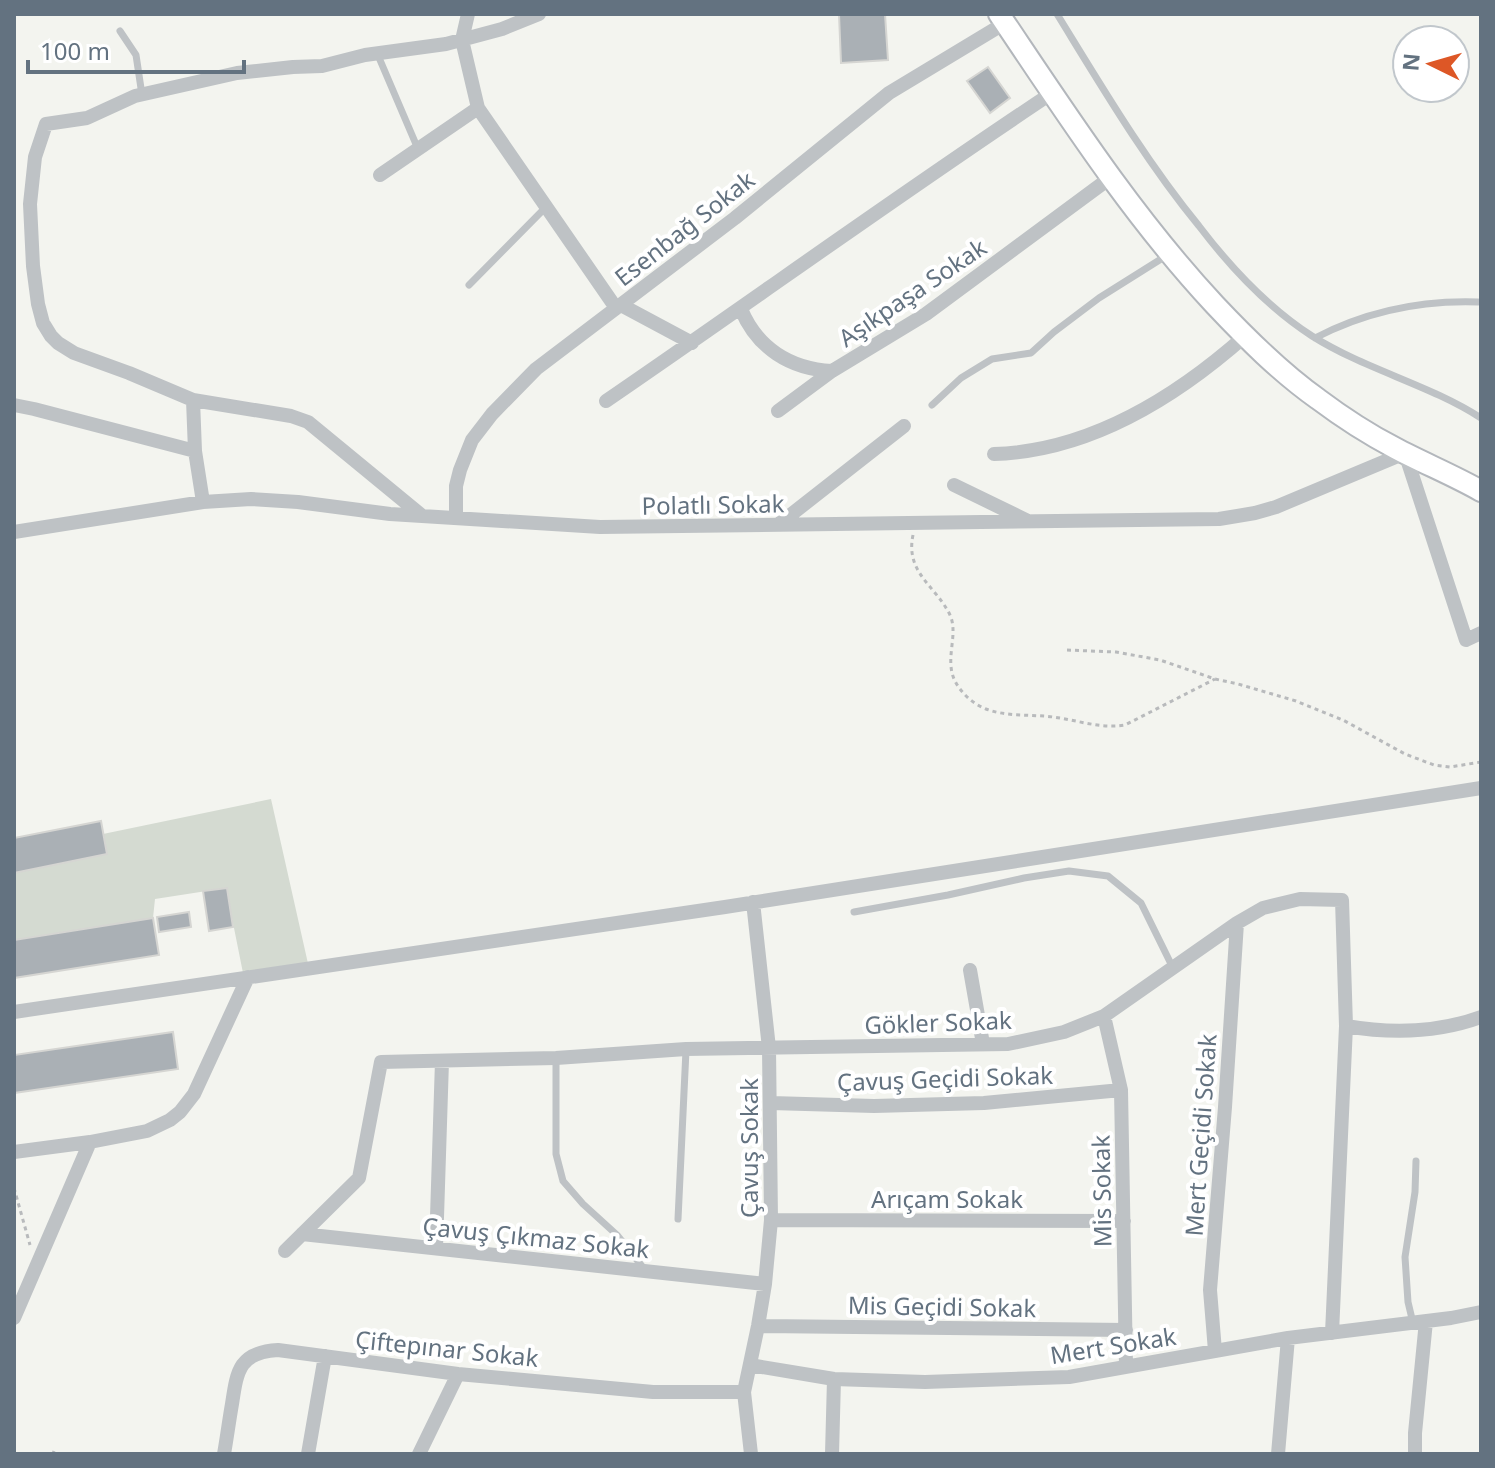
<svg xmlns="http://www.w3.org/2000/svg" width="1495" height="1468" font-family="'Noto Sans',sans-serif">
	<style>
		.green { fill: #d4dad1 }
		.building { fill: #aab0b5; stroke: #d5d5d2; stroke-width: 2 }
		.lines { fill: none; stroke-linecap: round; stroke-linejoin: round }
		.secondary-casing { stroke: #b3b7bc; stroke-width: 24 }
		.path { stroke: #b8babc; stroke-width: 3; stroke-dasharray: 4 4; stroke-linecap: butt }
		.lane { stroke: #bec2c5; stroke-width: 7 }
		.street { stroke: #bec2c5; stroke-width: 14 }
		.secondary { stroke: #fff; stroke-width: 20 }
		.labels { text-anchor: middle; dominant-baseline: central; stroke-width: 8; stroke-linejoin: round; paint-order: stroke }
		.street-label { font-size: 24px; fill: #637280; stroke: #fff }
	</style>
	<rect width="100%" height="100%" fill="#f3f4ef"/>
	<!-- green -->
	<path class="green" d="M271,799L309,968L244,978L226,888L155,899L153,918L14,940V873L107,854L103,834Z"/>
	<!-- building -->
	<path class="building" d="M839,14H885L888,60L841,63Z
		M988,67L1010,98L990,113L967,81Z
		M101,821L107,854L14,873V838Z
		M227,888L233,927L209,931L203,891Z
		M189,912L191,927L159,932L157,917Z
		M153,918L159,955L14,978V940Z
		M173,1032L178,1069L14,1093V1055Z"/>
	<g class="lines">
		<defs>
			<path id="secondary" d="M999,14C1067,115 1132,216 1215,305C1247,339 1280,372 1318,399C1342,417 1368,434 1395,448C1423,463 1453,475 1481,491"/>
		</defs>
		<!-- secondary casing -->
		<use href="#secondary" class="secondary-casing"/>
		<!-- path -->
		<path class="path" d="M913,535C905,573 936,586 950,615C959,635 944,659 955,681C961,693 973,704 986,709C1007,717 1030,714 1053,717C1077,720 1100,729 1125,725L1215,679
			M1067,650L1116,652L1160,660L1215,679L1238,684L1296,701L1343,720L1405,754L1434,765L1450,767L1481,762
			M14,1188L30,1245
			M53,1454L54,1451"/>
		<!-- lane -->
		<path class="lane" d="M1057,14C1102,87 1145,160 1199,226C1231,268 1267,307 1312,336C1366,370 1428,384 1481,418
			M120,31L136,55L142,95
			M377,53L418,149
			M469,285L546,207
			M1315,338C1367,311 1420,300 1478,302
			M932,405L961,378L992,359L1031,353L1054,332L1099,298L1169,254
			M854,912L948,895L1024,878L1069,871L1108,876L1141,903L1173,968
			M556,1058V1154L563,1181L583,1204L617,1235L645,1270
			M678,1219L686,1050
			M1413,1323L1408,1302L1405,1257L1415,1192L1416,1161"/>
		<!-- street -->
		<path class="street" d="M468,14L462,40L478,108L616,308
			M380,175L478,108
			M621,305L692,343
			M741,309C757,348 790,369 832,371L926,314L1110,178
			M193,400L195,451L203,502
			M606,401C755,299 901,193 1052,93
			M14,405L34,409L195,451
			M778,411L832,371
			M994,454C1090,451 1175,398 1245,336
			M954,485L1026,520
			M421,515L308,422L291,416L193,400L129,373L74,353L58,343L51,336L43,323L38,304L33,266L30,204L35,157L46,124L87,118L135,96L237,73L293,67L322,66L365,55L446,44L502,29L539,14
			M456,518V486L460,470L472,440L492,414L536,369L735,218L889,93L1005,23
			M779,524L904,426
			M14,532L203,502L251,499L298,502L390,514L600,527L1219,519L1255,513L1276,507L1405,453L1466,640L1481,633
			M970,970L983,1044
			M14,1012L725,907L1481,788
			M1104,1016L1121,1090L1126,1366
			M1346,1026C1392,1034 1437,1033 1481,1017
			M771,1103L874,1106L984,1103L1121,1090
			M14,1152L90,1142L147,1131L170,1120L180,1112L194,1094L248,977
			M771,1220L1124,1221
			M302,1234L765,1284
			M436,1248L442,1061
			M285,1251L359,1178L381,1062L556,1058L686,1049L1008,1044L1064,1032L1104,1016L1237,923L1263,908L1300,899L1342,900L1346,1026L1332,1333
			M14,1318L90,1142
			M758,1326L1126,1330
			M1215,1351L1210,1290L1225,1107L1237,923
			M750,1365L834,1379L925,1382L1069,1377L1288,1338L1451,1318L1481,1312
			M224,1454C227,1437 229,1421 232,1404C237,1371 239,1352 278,1350L458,1374L653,1392H744
			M308,1454L325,1356
			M419,1454L458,1374
			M751,1454L744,1392L758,1326L765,1284L771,1220L769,1048L753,902
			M832,1454L834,1379
			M1278,1454L1288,1338
			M1415,1454V1433L1426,1321"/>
		<!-- secondary -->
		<use href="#secondary" class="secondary"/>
	</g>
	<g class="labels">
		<!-- street labels -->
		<g class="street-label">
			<text transform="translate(684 228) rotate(-38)">Esenbağ Sokak</text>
			<text transform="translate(912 292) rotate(-34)">Aşıkpaşa Sokak</text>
			<text transform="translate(713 504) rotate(-1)">Polatlı Sokak</text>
			<text transform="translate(938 1022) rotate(-2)">Gökler Sokak</text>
			<text transform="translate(945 1078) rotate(-2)">Çavuş Geçidi Sokak</text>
			<text transform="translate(1200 1135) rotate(-86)">Mert Geçidi Sokak</text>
			<text transform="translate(748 1148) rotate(-90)">Çavuş Sokak</text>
			<text transform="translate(1101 1191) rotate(-91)">Mis Sokak</text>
			<text x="947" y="1198">Arıçam Sokak</text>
			<text transform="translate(536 1237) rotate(6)">Çavuş Çıkmaz Sokak</text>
			<text transform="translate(942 1306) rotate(1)">Mis Geçidi Sokak</text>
			<text transform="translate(1113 1345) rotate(-9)">Mert Sokak</text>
			<text transform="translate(447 1348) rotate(6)">Çiftepınar Sokak</text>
		</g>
	</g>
	<!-- border -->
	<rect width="1495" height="1468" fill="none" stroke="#637280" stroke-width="32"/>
	<!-- north arrow -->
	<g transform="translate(1431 64) rotate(275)"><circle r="38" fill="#ffffff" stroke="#c1c7cc" stroke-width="2"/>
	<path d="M0-6L14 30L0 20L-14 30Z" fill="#dd5726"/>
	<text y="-12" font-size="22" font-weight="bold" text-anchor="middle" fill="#637280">N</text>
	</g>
	<!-- scale -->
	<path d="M28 60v12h216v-12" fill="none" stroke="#637280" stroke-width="4"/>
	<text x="40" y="60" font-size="24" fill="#637280" stroke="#ffffff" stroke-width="6" paint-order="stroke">100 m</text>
</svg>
